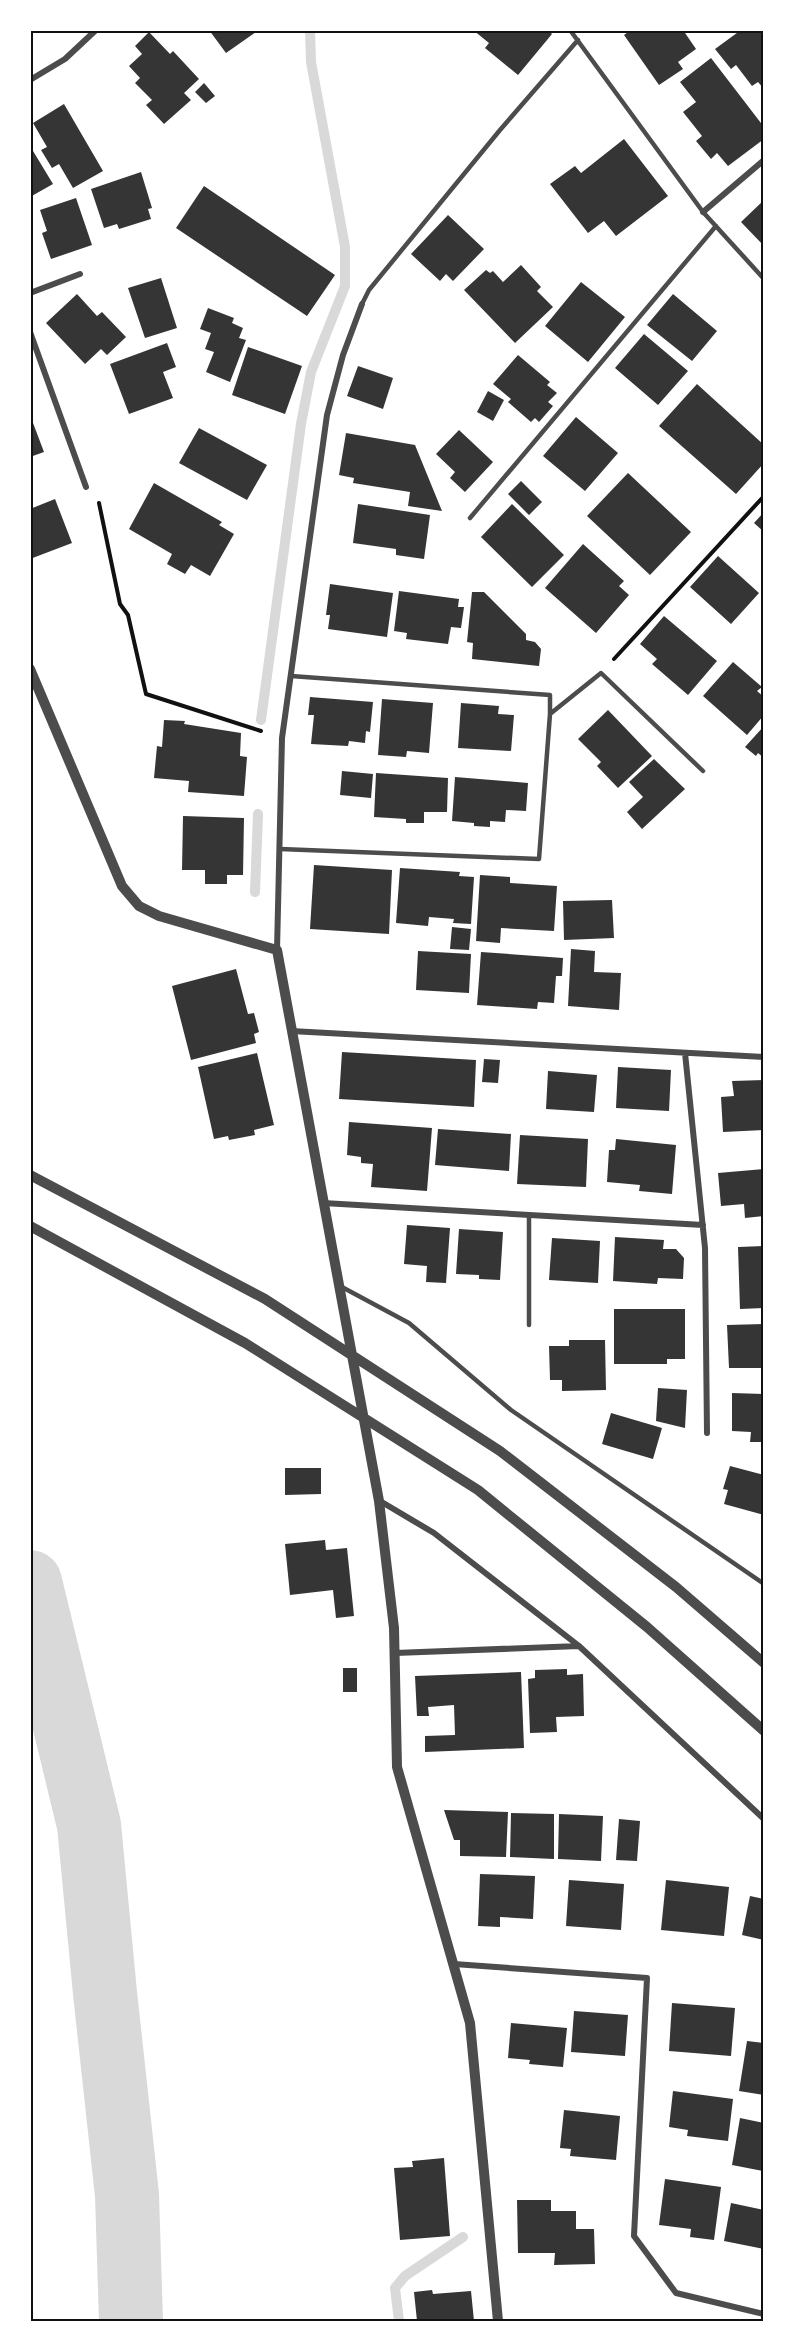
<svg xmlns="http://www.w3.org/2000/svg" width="794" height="2351" font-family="'PT Sans Narrow',sans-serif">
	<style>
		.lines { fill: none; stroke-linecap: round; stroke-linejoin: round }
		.stream { stroke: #d9d9d9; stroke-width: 10 }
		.river { stroke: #d9d9d9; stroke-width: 64 }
		.building { fill: #353535 }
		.path { stroke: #111; stroke-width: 4 }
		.service { stroke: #4c4c4c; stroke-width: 4.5 }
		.minor { stroke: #4c4c4c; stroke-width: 6 }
		.tertiary { stroke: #4c4c4c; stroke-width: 10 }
		.neatline { fill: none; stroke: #111; stroke-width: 2 }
	</style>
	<rect width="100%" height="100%" fill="#fff"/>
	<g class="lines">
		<!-- stream -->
		<path class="stream" d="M261,720L301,424L311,372L345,286V247L311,62L310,30
			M255,892L258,814
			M399,2321L395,2288L405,2276L463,2237"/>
		<!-- river -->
		<path class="river" d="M30,1582L89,1825L105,1993L127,2195L131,2321"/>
	</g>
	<!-- building -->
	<path class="building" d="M209,30H259L226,53Z
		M473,30H548L552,34L518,75L485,48L489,43Z
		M631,30H683L696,49L678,62L683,69L659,85L624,35Z
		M741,30H764V89L758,82L752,86L736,65L731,69L715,49Z
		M149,32L170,54L173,51L199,79L184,93L191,100L164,124L146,105L152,100L135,83L140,78L129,66L142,54L135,46Z
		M711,58L764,127V139L728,166L717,153L711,159L696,141L702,136L683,112L696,102L680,82Z
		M204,83L215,96L206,103L195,92Z
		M64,104L103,171L73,188L59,164L52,168L41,150L47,147L33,123Z
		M624,139L668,196L616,236L604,221L588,233L550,184L575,166L581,173Z
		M30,146L53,184L30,197Z
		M141,172L152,208L148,209L151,219L119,229L117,224L104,228L91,189Z
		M204,186L335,275L307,316L176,228Z
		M76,198L92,245L51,259L42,233L47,231L40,210Z
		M764,200V246L741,222Z
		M448,215L484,249L453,281L446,274L440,281L411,254Z
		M521,265L541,287L537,291L553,307L515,343L464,290L486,270L490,273L493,271L503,282Z
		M161,278L177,328L145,338L128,288Z
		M581,282L625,317L588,362L545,326Z
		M77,294L97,316L102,312L126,337L107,355L101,349L85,364L46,323Z
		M673,294L717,331L692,361L647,325Z
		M208,308L234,318L232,323L243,328L239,338L246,340L230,382L206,372L214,352L205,349L211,333L200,329Z
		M644,334L688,371L658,405L615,368Z
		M167,343L176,367L163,372L173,398L129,414L110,364Z
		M248,347L302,366L285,414L232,395Z
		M518,355L550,382L547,385L557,393L548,402L553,406L539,422L535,418L531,422L508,402L511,399L493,384Z
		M358,366L393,378L383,409L347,396Z
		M697,384L764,445V463L736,494L659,426Z
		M488,391L504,400L493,421L477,412Z
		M30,415L44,452L30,457Z
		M576,417L618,453L585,491L543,456Z
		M199,428L267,465L247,500L179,463Z
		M459,430L493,462L465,492L450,478L455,472L436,454Z
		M346,433L415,445L442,511L408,506L410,492L353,483L354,478L339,475Z
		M628,473L691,532L650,575L587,516Z
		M521,481L542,502L529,515L508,494Z
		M154,483L222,522L219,525L234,534L210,576L191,565L185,574L167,564L172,554L129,529Z
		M55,499L72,543L30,559V509Z
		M358,504L430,515L424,559L396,555V549L353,543Z
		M512,504L564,555L532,587L481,537Z
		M764,512V532L754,523Z
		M583,544L624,581L619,586L629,595L596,633L545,588Z
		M718,556L759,593L731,624L690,587Z
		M330,584L393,593L387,637L328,629L330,615H326Z
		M399,591L459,599L458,607H464L461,628L451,627L448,644L406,639L407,633L394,631Z
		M472,592H484L526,634V640L535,642L541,649L539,666L472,659L473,643L467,642Z
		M664,616L717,661L688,695L652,664L657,659L640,644Z
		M733,662L762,687L757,691L764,697V715L747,735L703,696Z
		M310,697L373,702L370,732L366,731L365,743L349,741L348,746L311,744L314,715H308Z
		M382,699L433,703L429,753L407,751L406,757L378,755Z
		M461,703L499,706L498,714L514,715L511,751L458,748Z
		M608,710L652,756L618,788L597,766L601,762L578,739Z
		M164,720L185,721L184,724L241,733L240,756L247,757L244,796L188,792L189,781L154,778L157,746L162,747Z
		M764,726V758L758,753L756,756L745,747Z
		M654,759L685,789L642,829L627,812L643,797L629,782Z
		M342,771L373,774L371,798L340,795Z
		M376,773L448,778L447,812H424V823H406V819L374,817Z
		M455,777L528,783L526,811L506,810L505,822L490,821V827L474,826V823L452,821Z
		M183,816L244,818L243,875H227V884H205V870H182Z
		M314,865L392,870L389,934L310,929Z
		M400,868L460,872L459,876L474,877L471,924L453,923L454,919L429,917L428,926L396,923Z
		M480,875L510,877V883L557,886L554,931L501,928L500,943L476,941Z
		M612,900L614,938L564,940L563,901Z
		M452,927L471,929L469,950L450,949Z
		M571,949L595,951L594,972L621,973L619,1010L568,1006Z
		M418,951L471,954L469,993L416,990Z
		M481,952L563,958L562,976H556L554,1003L538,1002L537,1009L477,1005Z
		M236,969L248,1014L254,1013L259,1032L254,1034L256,1043L191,1060L172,986Z
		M342,1052L476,1060L474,1107L339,1099Z
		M257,1053L274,1125L254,1130L255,1135L229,1140L228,1136L214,1139L198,1067Z
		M484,1059L500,1060L498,1083L482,1082Z
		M618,1067L671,1070L669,1111L616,1108Z
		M548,1071L597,1075L594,1112L546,1109Z
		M764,1080V1130L723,1132L721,1097L734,1096L732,1081Z
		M349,1122L432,1128L427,1191L371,1187L373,1164L361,1163V1157L347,1155Z
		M438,1129L511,1134L509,1171L435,1165Z
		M520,1135L588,1139L586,1187L517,1184Z
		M616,1139L676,1145L672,1194L639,1191L640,1185L607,1182L609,1150H615Z
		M764,1169V1216L745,1218L744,1204L721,1206L718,1173Z
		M407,1225L450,1228L446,1283L426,1282L427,1266L404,1264Z
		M459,1229L503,1232L500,1280L479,1279V1275L456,1274Z
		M615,1237L664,1240L663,1249H676L684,1258L683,1279L658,1278L657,1284L613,1281Z
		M552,1238L600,1241L598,1283L549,1280Z
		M764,1246V1308L740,1309L738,1247Z
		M614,1309H685V1359H667V1364H614Z
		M764,1324V1368H729L727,1325Z
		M569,1340H605L606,1390L562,1391V1380H550L549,1346H569Z
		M658,1388L687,1390L685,1428L656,1421Z
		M732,1393L764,1394V1442H750L751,1432L732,1431Z
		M611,1413L662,1428L653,1459L602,1444Z
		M730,1466L764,1475V1515L724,1504L728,1490L723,1489Z
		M285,1468H321V1494L285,1495Z
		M325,1540L326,1550L347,1548L354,1616L336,1618L333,1590L290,1595L285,1544Z
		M343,1668H357V1692H343Z
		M567,1669V1675L583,1674L584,1716L556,1717L557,1732L530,1733L528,1679L535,1678V1670Z
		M521,1672L524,1748L425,1752V1736L455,1735L454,1705L428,1707L429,1716H417L415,1676Z
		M444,1810L508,1812L506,1857L460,1856V1840H454Z
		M511,1813L554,1814V1859L510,1857Z
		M559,1814L603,1816L601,1861L558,1859Z
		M619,1819L640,1821L637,1861L616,1860Z
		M480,1874L535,1876L533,1919L500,1917V1927L478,1926Z
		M569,1880L624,1884L621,1930L566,1926Z
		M666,1880L729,1887L724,1936L661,1930Z
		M750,1896L764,1899V1940L742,1935Z
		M672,2003L735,2008L731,2056L669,2051Z
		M574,2011L628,2015L625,2056L571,2052Z
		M511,2023L567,2028L563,2067L529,2064L530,2060L508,2058Z
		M747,2041L764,2043V2095L739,2091Z
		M673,2091L733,2099L728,2141L687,2136L688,2130L669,2127Z
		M564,2110L620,2116L616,2160L570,2156L571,2149L560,2148Z
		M740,2118L764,2123L763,2171L732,2165Z
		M444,2158L450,2236L400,2240L394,2168L413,2167L412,2161Z
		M665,2179L721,2187L714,2240L690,2237L691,2229L659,2225Z
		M517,2200H551V2211H576V2229H594L595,2264L554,2265L555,2253H518Z
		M731,2203L764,2210V2249L724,2241Z
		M432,2290L433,2294L471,2291L474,2321H417L414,2292Z"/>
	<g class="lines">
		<!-- path -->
		<path class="path" d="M99,503L120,604L128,615L146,694L261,731
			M614,659L764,496"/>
		<!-- service -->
		<path class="service" d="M570,30L703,212L764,279
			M362,304L369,290L500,130L578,40
			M470,518L716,226
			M291,676L550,695V714
			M280,849L539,859L550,714L601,673L703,771
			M529,1215V1325
			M340,1286L409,1323L511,1410L764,1584"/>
		<!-- minor -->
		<path class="minor" d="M30,80L65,59L96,30
			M703,212L764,160
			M30,293L80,274
			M30,332L86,487
			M277,950L282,738L327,415L343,355L362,304
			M291,1031L764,1057
			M685,1053L705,1248L707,1433
			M323,1203L703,1225
			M380,1501L434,1533L579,1646L764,1819
			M395,1653L579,1646
			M454,1964L647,1978L634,2236L676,2293L764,2314"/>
		<!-- tertiary -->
		<path class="tertiary" d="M30,669L122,886L139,906L159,916L277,950L379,1501L394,1628L397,1767L470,2023L498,2321
			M30,1175L265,1299L500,1451L676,1587L764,1663
			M30,1226L245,1343L478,1490L647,1627L764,1731"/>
	</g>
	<!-- border -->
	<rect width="794" height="2351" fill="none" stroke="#ffffff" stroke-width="63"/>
	<rect x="32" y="32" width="730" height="2288" class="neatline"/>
</svg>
